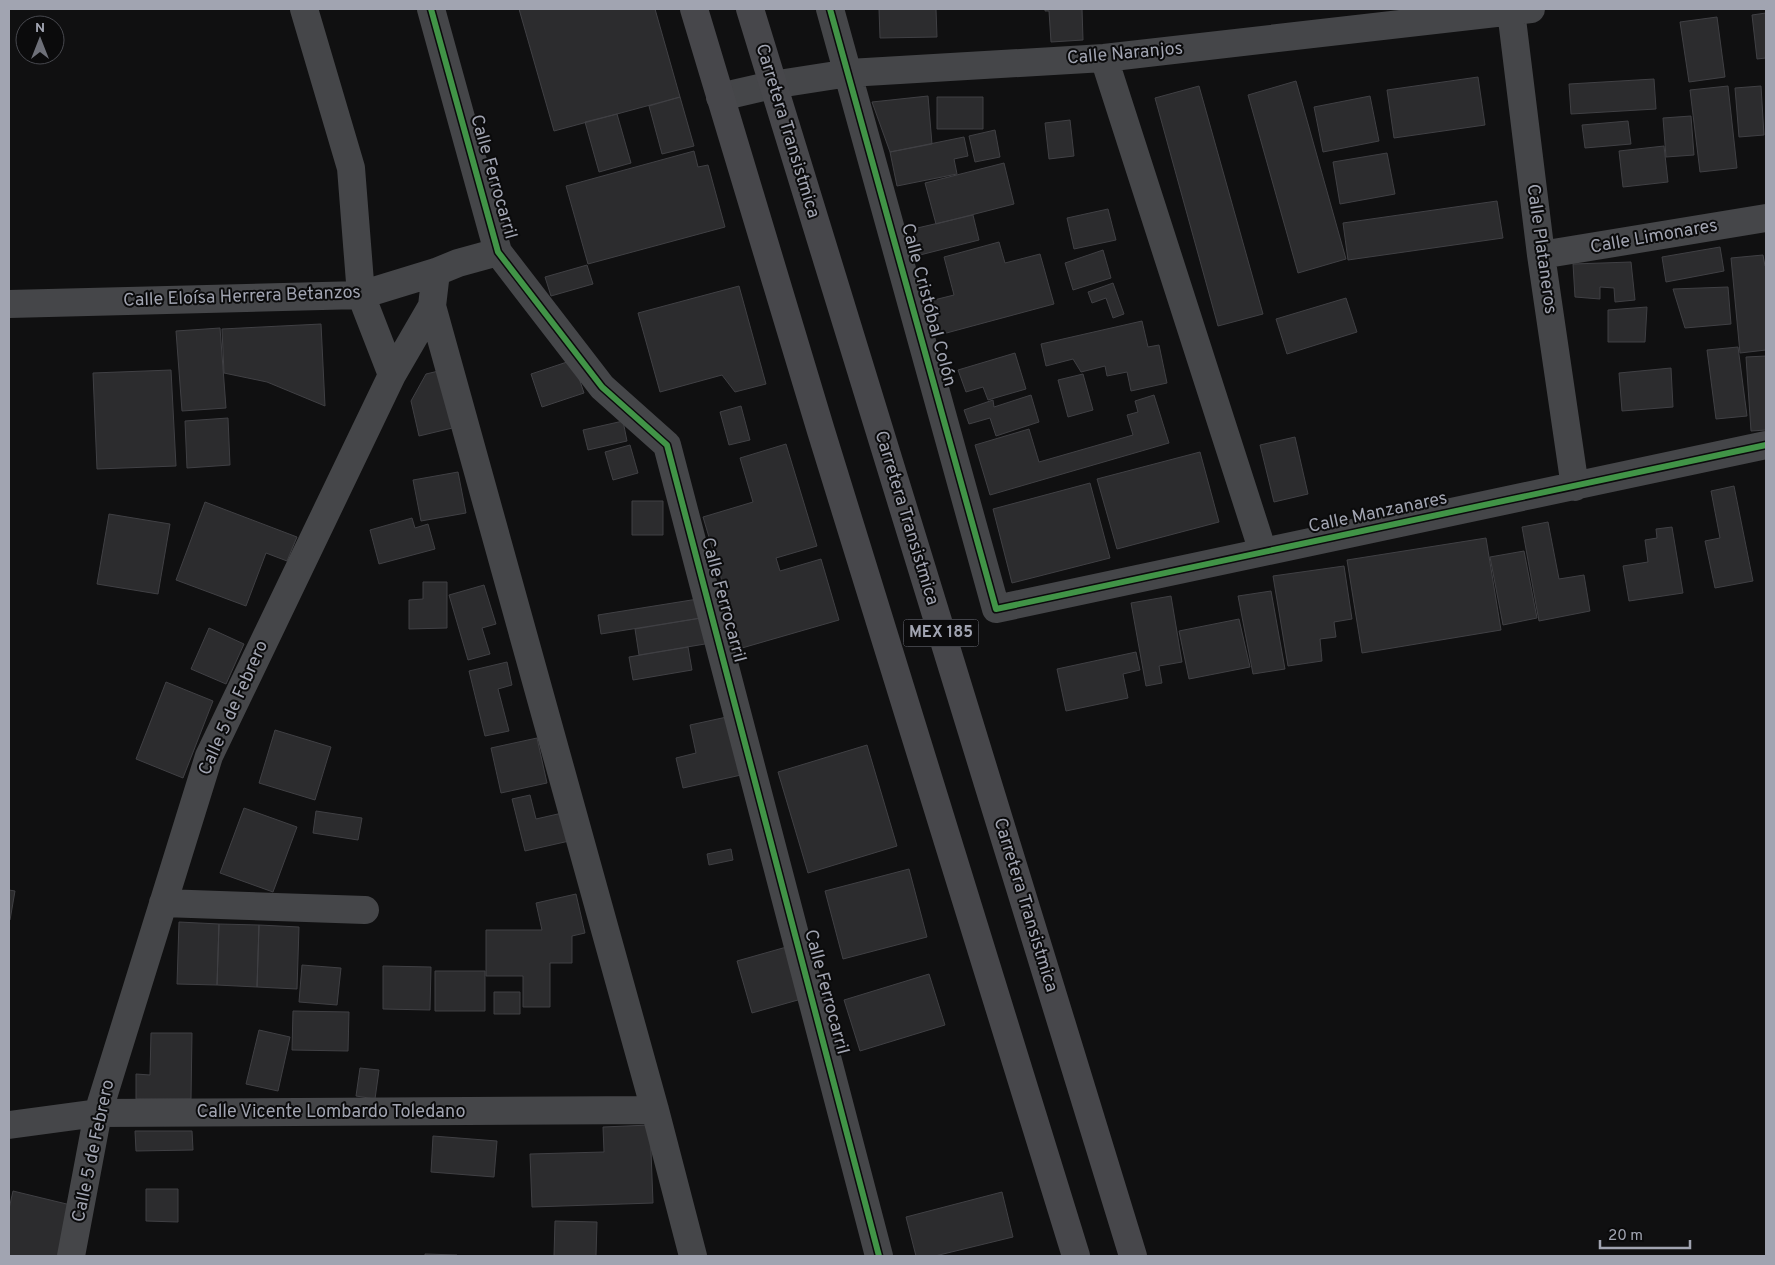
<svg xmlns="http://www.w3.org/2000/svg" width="1775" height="1265" font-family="Overpass,sans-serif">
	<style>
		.building { fill: #2c2c2e; stroke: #404044 }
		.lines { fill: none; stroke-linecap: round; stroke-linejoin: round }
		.street { stroke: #454649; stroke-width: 28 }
		.primary { stroke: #47474b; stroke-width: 28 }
		.cycleway-casing { stroke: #0b0b0c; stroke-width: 9 }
		.cycleway { stroke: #419447; stroke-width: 6 }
		.labels { text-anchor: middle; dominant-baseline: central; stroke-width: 4; stroke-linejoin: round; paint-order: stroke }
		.shield { fill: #0b0b0c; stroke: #747680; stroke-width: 1 }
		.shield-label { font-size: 16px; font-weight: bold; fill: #a1a4b1 }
		.street-label { font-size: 18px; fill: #a1a4b1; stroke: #0b0b0c }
	</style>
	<rect width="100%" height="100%" fill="#101011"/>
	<!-- building -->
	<path class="building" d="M519,9H655L680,97L554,131Z
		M879,9H936L937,37L880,38Z
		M1045,9H1082L1083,40L1051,42L1049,11H1045Z
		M1766,13V58L1757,59L1752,15Z
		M1717,17L1725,77L1689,82L1680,22Z
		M1478,77L1485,125L1394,138L1387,90Z
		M1654,79L1656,109L1571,114L1569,84Z
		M1296,81L1346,259L1298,273L1248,95Z
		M1199,86L1263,314L1218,326L1155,98Z
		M1728,86L1737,168L1700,172L1690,90Z
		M1761,86L1764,135L1739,137L1735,88Z
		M928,96L932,144L890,152L872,102Z
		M1370,96L1379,141L1323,152L1314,107Z
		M680,97L694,146L662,154L649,106Z
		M937,97H983V129H937Z
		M617,114L631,163L599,172L585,122Z
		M1691,116L1694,155L1666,157L1663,118Z
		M1070,120L1074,156L1049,159L1045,123Z
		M1628,121L1631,144L1585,148L1582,125Z
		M995,130L1000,157L975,162L969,136Z
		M964,137L968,156L954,159L957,174L897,186L890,152Z
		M1664,146L1668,182L1623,187L1619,151Z
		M694,151L698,167L708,165L725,227L588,264L566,186Z
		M1387,153L1395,194L1340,204L1333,162Z
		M1004,163L1014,204L936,224L925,183Z
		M1497,201L1503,238L1348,260L1343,223Z
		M1108,209L1116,240L1074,249L1067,218Z
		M973,215L979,240L920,255L913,229Z
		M999,242L1005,263L1040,254L1054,304L939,335L930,301L954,295L944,257Z
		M1720,247L1724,271L1666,282L1662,257Z
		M1103,250L1111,278L1073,290L1065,263Z
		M1763,255L1765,266H1766V350L1740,353L1731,258Z
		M1631,262L1635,300L1615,302L1614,288L1600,287V299L1575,297L1573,264Z
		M587,265L593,284L551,296L545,277Z
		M1113,283L1124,314L1113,318L1106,298L1092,303L1088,292Z
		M739,286L766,384L735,392L722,375L660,392L638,313Z
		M1728,287L1731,324L1685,328L1673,289Z
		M1346,298L1357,332L1287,354L1276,319Z
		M1647,307L1645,342H1608V310Z
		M1142,321L1148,347L1159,345L1167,383L1131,391L1127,372L1107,376L1105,366L1081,372L1073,359L1046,366L1041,344Z
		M321,324L325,406L267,382L224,373L222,329Z
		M220,328L226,408L182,411L176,331Z
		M1738,347L1747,416L1716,419L1707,350Z
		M1015,353L1026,389L988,400L983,387L966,392L958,370Z
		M1766,356V430L1751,431L1746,357Z
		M573,360L584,393L542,407L531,374Z
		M1671,368L1673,407L1622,411L1619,373Z
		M447,369L461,426L419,436L411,401L426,374Z
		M171,370L176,466L97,469L93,373Z
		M1083,374L1093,410L1068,417L1058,380Z
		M1031,395L1039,422L996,436L990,418L969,424L964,410L993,400L994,407Z
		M1154,395L1169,443L990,495L975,445L1029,429L1039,462L1133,435L1127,415L1138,412L1135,401Z
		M741,406L750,440L729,445L720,412Z
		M228,418L230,465L187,468L185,421Z
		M623,421L627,441L588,450L583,430Z
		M1295,437L1308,494L1274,502L1260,445Z
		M786,444L817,546L776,558L780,571L821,559L839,620L742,648L703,517L753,502L740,458Z
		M630,445L638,473L613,480L605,452Z
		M1200,452L1219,522L1117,549L1097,479Z
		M458,472L466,513L421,521L413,480Z
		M1090,483L1110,558L1012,583L993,509Z
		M1734,486L1753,581L1715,588L1705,541L1720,538L1711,491Z
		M632,501H663V535H632Z
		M205,502L297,537L287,561L266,553L246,606L176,580Z
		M109,514L170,524L158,594L97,584Z
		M412,518L415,528L428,524L435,549L379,564L370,530Z
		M1548,522L1559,579L1584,575L1590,611L1539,621L1522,527Z
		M1672,527L1683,593L1629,601L1623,566L1648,562L1645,540L1657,538L1656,529Z
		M1486,538L1501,630L1362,653L1347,560Z
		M1524,551L1537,618L1503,625L1490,557Z
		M1344,566L1352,619L1334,622L1336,637L1320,639L1322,661L1288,666L1273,576Z
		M423,582H447V628L409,629V600L423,599Z
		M484,585L496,624L482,628L490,654L468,660L449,595Z
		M1271,591L1285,669L1253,674L1238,596Z
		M1171,596L1182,662L1159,666L1162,683L1146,686L1131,603Z
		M704,598L707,617L601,634L598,615Z
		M707,617L711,643L639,655L635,629Z
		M1239,619L1250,667L1189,679L1179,631Z
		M209,628L244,644L226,684L191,669Z
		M688,647L692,670L633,680L629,657Z
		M1136,652L1140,670L1123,674L1128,698L1066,711L1057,669Z
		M507,662L512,685L498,689L509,731L485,736L469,671Z
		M166,682L213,701L183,778L136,759Z
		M736,715L750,773L683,788L676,758L696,753L690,725Z
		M275,730L331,747L315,800L259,783Z
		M537,738L547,783L501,793L491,748Z
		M867,745L897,846L808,873L778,772Z
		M530,795L536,819L571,811L578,839L525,851L512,799Z
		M244,808L297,827L273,892L220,873Z
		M316,811L362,818L358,840L313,833Z
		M731,849L733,860L709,865L707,854Z
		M909,869L927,937L843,959L825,891Z
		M9,890L15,891L10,920H9Z
		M576,894L585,933L572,936V963H550V1007H523V976H486V930H542L536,903Z
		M179,922L219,924L217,985L177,984Z
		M219,924L259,925L257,987L217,985Z
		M259,925L299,927L297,989L257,987Z
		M790,946L805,998L752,1013L737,961Z
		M302,965L341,968L337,1005L299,1002Z
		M383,966L431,967L430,1010L383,1009Z
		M435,971H485V1011H435Z
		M929,974L945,1025L860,1051L844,1000Z
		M494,992H520V1014H494Z
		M293,1011L349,1012L348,1051L292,1050Z
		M259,1030L290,1037L278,1091L246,1084Z
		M151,1033H192L191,1099H136V1074L150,1075Z
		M360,1068L379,1070L375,1099L356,1096Z
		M650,1125L653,1203L532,1207L530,1154L604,1152L603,1127Z
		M135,1131H192L193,1150L136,1151Z
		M433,1136L497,1141L494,1177L431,1172Z
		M146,1189H178V1222L146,1221Z
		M13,1191L79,1207L67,1256H9V1209Z
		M1002,1192L1013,1237L935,1256H916L906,1217Z
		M555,1221L597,1222L596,1256H554Z
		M425,1254L457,1255V1256H425Z"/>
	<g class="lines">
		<!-- street -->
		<path class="street" d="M304,9L351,168L361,295L392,375
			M431,9L498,252L602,387L667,445L879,1256
			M830,9L996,609L1766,445
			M1511,11L1541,255L1575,487
			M1104,58L1263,552
			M720,97L772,85L849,73L1104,58L1531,9
			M1541,255L1766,218
			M9,304L361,295L436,272L458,263L498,252
			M432,306L655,1110L693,1256
			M163,903L365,910
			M9,1125L98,1113L655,1110
			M71,1256L98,1113L209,756L392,375L432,306L436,272"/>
		<!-- primary -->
		<path class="primary" d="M694,9L821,431L1076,1256
			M750,9L1133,1256"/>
		<defs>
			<path id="cycleway" d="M431,9L498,252L602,387L667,445L879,1256
				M830,9L996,609L1766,445"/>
		</defs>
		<!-- cycleway casing -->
		<use href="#cycleway" class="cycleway-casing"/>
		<!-- cycleway -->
		<use href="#cycleway" class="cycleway"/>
	</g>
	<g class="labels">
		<!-- shield labels -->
		<rect class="shield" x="903.5" y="619.5" width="75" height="27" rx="4"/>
		<g class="shield-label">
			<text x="941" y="633">MEX 185</text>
		</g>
		<!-- street labels -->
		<g class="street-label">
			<text transform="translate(1125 54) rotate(-5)">Calle Naranjos</text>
			<text transform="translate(787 131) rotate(73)">Carretera Transistmica</text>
			<text transform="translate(493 177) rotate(74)">Calle Ferrocarril</text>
			<text transform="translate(1654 237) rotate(-10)">Calle Limonares</text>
			<text transform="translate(1541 249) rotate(82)">Calle Plataneros</text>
			<text transform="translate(242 297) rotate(-2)">Calle Eloísa Herrera Betanzos</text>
			<text transform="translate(928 305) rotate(75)">Calle Cristóbal Colón</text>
			<text transform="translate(1378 513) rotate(-12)">Calle Manzanares</text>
			<text transform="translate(906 518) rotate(73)">Carretera Transistmica</text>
			<text transform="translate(723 600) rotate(75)">Calle Ferrocarril</text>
			<text transform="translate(234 708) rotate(-66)">Calle 5 de Febrero</text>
			<text transform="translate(1025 905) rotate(73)">Carretera Transistmica</text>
			<text transform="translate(826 992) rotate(75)">Calle Ferrocarril</text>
			<text x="331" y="1112">Calle Vicente Lombardo Toledano</text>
			<text transform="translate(94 1151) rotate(-78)">Calle 5 de Febrero</text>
		</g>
	</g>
	<!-- border -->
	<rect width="1775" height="1265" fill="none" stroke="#a1a4b1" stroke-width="20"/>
	<!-- north arrow -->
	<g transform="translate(40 40)"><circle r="24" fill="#0b0b0c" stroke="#47484e"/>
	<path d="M0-4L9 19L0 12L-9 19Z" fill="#6e7079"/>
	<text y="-8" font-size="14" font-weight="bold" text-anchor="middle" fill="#a1a4b1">N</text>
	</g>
	<!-- scale -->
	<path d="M1600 1240v8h90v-8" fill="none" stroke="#a1a4b1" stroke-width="2.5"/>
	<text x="1608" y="1240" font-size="15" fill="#a1a4b1" stroke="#0b0b0c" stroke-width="4" paint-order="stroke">20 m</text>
</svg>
